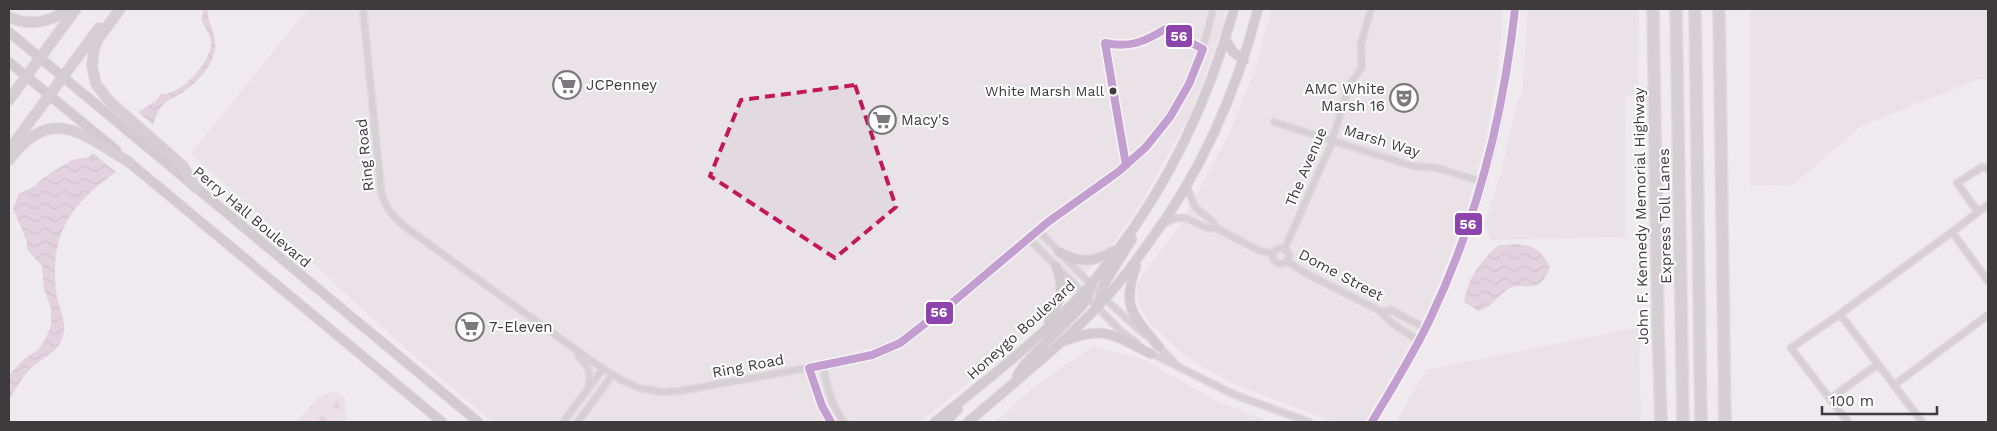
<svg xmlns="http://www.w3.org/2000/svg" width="1997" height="431" font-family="'Work Sans',sans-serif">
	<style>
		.built { fill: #e3dae0 }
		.forest { fill: url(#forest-firs) }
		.water { fill: url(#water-waves) }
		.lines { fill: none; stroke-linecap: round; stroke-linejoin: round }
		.minor-casing { stroke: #cbc8ca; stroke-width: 9 }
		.secondary-casing { stroke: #cbc8ca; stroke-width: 11 }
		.trunk-casing { stroke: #cbc8ca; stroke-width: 12 }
		.motorway-casing { stroke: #cbc8ca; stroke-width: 14 }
		.minor { stroke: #b9b2b7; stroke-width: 6 }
		.secondary { stroke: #aea7ac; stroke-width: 9 }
		.trunk { stroke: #b4acb1; stroke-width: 10 }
		.motorway { stroke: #b6aeb3; stroke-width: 11 }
		.bus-1-casing { stroke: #fff; stroke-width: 11 }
		.bus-1 { stroke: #8e44ad; stroke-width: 8 }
		.marked { fill: none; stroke: #c2185b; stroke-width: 4; stroke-dasharray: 10 6; stroke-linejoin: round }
		.bus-dot { fill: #3e3b3d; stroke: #fff; stroke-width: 2 }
		.labels { text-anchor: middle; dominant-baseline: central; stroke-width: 4; stroke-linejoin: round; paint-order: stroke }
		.bus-label { font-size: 14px; fill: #3e3b3d; stroke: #fff; text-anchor: end }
		.poi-label { font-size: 15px; fill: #3e3b3d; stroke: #fff; text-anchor: start }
		.street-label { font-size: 15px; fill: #3e3b3d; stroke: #fff }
		.line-badge { stroke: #fff; stroke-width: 2 }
		.badge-label { font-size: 14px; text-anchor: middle; font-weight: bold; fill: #fff }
	</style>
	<defs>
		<pattern id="forest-firs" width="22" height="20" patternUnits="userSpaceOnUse" patternTransform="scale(1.25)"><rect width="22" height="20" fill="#e7d5e1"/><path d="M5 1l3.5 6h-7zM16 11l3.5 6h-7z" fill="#c7b8c2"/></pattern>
		<pattern id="water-waves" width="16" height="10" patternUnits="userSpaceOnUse" patternTransform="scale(1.25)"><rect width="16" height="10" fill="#d4b4ca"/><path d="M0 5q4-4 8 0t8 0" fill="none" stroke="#ad94a5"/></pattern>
	</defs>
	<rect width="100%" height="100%" fill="#efeaed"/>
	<!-- built -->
	<path class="built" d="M308,9H1226L1222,30L1190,115L1145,196L1111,247L1026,335L920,422H493L410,352L191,153Z
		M1272,9H1503L1498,70L1485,144L1463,222L1430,304L1409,347L1365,422H1334L1230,382L1201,366L1183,354L1150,323L1138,304L1137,286L1143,274L1179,227L1230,132L1254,73Z
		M1528,9H1639L1638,92L1625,98V237L1491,240L1484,226L1501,174L1518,98H1522Z
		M1750,9H1988V80L1979,79L1861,126L1793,185L1750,186Z
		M1639,327L1641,422H1396L1426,370Z
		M1093,346L1144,360L1216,401L1271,422H995L1035,386Z"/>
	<!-- forest -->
	<path class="forest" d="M335,391L345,398L346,422H297L318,398Z"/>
	<!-- water -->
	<path class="water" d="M203,9H208C205,21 220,36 214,54C210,68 198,81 186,90C178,96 167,99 161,107C157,113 155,119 153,125L138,112L156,101L161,94C181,96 212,61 211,42C211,33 204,28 202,20C202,17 203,12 203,9Z
		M93,153L116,172C70,205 50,233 56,291C57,305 66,318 64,332C61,351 44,357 31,368C22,377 16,389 9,399V375L24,359L38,350L45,340L51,326V308L44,289L42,266L27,249V242L13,208L19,194L35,186L43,178L72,160L89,157Z
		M1499,245C1524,244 1536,242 1550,266C1548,272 1546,279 1540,283C1531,290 1521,283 1510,288C1499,293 1494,306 1479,311L1464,302C1468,278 1480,261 1499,245Z"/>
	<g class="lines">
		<defs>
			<path id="minor" d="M363,9L381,190C384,208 394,218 408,229L593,362L621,380L639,388L662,392L680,391L862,358L885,351L900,343L1053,218L1118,172L1143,149L1171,114L1189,85L1203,49L1213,9
				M1274,122L1412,166L1437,168L1483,182
				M1988,170L1987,168L1982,167L1957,183L1978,212L1988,205
				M1187,187L1195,207L1213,222L1216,228L1258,250L1273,254
				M1165,223C1169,221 1173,219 1177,218C1191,215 1201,231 1216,228
				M1038,230L1105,299L1145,335
				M1952,232L1978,212
				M1028,238L1123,333L1137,343
				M1273 256a8 8 0 1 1 16 0a8 8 0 1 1-16 0Z
				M1284,250L1330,147L1349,86L1362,67L1361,44L1371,9
				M1287,261L1305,273L1382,312
				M1840,314L1922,422
				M1418,341C1407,331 1389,325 1382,312L1391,310L1425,328
				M1156,344L1174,362
				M1149,352L1235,395L1309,422
				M578,355C588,366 592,373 588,388
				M1878,364L1830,399L1791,348L1840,314L1952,232L1988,281
				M823,365C827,385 831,406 844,422
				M809,368L822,406L831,422
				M1894,385L1988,315
				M1830,399L1848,422
				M563,422L603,369
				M578,422L612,375
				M1372,422C1394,384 1418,346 1436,306C1480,213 1506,111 1515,9"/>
			<path id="secondary" d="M9,32L478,422
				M1226,40L1233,52L1244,60
				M9,62L116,150
				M125,159L442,422
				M1059,252C1079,263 1094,263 1113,251
				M1136,266C1121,308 1133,315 1159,347
				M1098,304L1104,284L1132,239
				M1049,322C1060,301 1065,290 1056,266
				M1064,341C1106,325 1113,335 1151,354
				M1017,376L1024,365L1081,307L1088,298L1090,287
				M935,422C985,381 1038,341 1083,293C1094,282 1104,268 1114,255C1171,181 1209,99 1234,9
				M945,422L958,409
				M968,422C1013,383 1062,345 1103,301C1121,282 1135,262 1150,241C1202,171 1236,93 1258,9"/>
			<path id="trunk" d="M120,9L98,39L94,49L92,66L96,84L109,101L183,166L195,187
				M9,17C28,26 51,23 67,9
				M9,100L76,9
				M9,150L99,28
				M9,160C50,104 81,133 129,162"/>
			<path id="motorway" d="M1653,9L1658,327L1661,422
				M1676,9L1683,422
				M1695,9L1701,422
				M1719,9L1725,422"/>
		</defs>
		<!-- minor casing -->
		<use href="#minor" class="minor-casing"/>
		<!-- secondary casing -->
		<use href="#secondary" class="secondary-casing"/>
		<!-- trunk casing -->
		<use href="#trunk" class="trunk-casing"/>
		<!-- motorway casing -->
		<use href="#motorway" class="motorway-casing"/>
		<!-- minor -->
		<use href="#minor" class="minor"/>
		<!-- secondary -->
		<use href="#secondary" class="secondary"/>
		<!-- trunk -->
		<use href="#trunk" class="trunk"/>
		<!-- motorway -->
		<use href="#motorway" class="motorway"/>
		<defs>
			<path id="bus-1" d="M831,422L822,406L809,368L872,355L900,343L953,302L1048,222L1118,172L1146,147L1170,117L1189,84L1203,49L1165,29C1145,42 1129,48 1105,43L1126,165
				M1372,422C1392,388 1413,355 1430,319C1477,221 1503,117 1515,9"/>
		</defs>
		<!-- bus-1 casing -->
		<use href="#bus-1" class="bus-1-casing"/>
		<!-- bus-1 -->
		<use href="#bus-1" class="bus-1"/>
	</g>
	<!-- marked area -->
	<path d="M0 0H1997V431H0ZM855,85L896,207L835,258L710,176L741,100Z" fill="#efeaed" fill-opacity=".55" fill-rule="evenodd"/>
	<path class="marked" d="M855,85L896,207L835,258L710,176L741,100Z"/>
	<!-- icons -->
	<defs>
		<symbol id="supermarket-ring" viewBox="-11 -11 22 22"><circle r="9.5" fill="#fff" stroke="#7c787b" stroke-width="1.5"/><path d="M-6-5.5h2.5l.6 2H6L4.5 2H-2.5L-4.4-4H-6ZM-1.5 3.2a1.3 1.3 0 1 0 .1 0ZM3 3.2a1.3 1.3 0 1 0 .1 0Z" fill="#7c787b"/></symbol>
		<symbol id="theatre-ring" viewBox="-11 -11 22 22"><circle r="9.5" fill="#fff" stroke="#7c787b" stroke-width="1.5"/><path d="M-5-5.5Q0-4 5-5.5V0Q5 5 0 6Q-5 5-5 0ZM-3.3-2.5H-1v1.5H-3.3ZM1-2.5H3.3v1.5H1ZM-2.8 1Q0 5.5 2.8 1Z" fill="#7c787b"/></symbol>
	</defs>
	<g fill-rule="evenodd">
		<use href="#supermarket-ring" x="551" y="69" width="32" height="32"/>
		<use href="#theatre-ring" x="1388" y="82" width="32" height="32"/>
		<use href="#supermarket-ring" x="866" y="104" width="32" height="32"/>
		<use href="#supermarket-ring" x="454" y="311" width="32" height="32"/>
	</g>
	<!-- markers -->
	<circle class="bus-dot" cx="1113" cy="91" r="4.5"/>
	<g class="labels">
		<!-- bus labels -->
		<g class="bus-label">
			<text x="1104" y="91">White Marsh Mall</text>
		</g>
		<!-- poi labels -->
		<g class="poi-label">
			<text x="586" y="85">JCPenney</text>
			<text x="1385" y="89" text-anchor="end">AMC White<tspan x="1385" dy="17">Marsh 16</tspan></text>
			<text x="901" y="120">Macy's</text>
			<text x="489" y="327">7-Eleven</text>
		</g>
		<!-- street labels -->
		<g class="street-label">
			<text transform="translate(1382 141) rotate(17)">Marsh Way</text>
			<text transform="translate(365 155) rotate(-96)">Ring Road</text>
			<text transform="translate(1306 167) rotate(-67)">The Avenue</text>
			<text transform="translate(1641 216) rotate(-91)">John F. Kennedy Memorial Highway</text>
			<text transform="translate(1665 216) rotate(-91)">Express Toll Lanes</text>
			<text transform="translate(252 217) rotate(40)">Perry Hall Boulevard</text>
			<text transform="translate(1341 275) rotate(28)">Dome Street</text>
			<text transform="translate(1021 330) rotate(-42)">Honeygo Boulevard</text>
			<text transform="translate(748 366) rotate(-11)">Ring Road</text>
		</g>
	</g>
	<g class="line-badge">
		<rect x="1165" y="24" width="28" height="24" rx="5" fill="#8e44ad"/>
		<rect x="1454" y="212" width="29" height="24" rx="5" fill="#8e44ad"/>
		<rect x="925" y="301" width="29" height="24" rx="5" fill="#8e44ad"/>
	</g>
	<g class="badge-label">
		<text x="1179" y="41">56</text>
		<text x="1468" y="229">56</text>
		<text x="939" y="317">56</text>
	</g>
	<!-- border -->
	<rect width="1997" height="431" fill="none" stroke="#3e3b3d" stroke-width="20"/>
	<!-- scale -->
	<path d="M1822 406v8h115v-8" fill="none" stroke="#3e3b3d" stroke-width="2.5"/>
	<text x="1830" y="406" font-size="15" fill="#3e3b3d" stroke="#ffffff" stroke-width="4" paint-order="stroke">100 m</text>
</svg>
